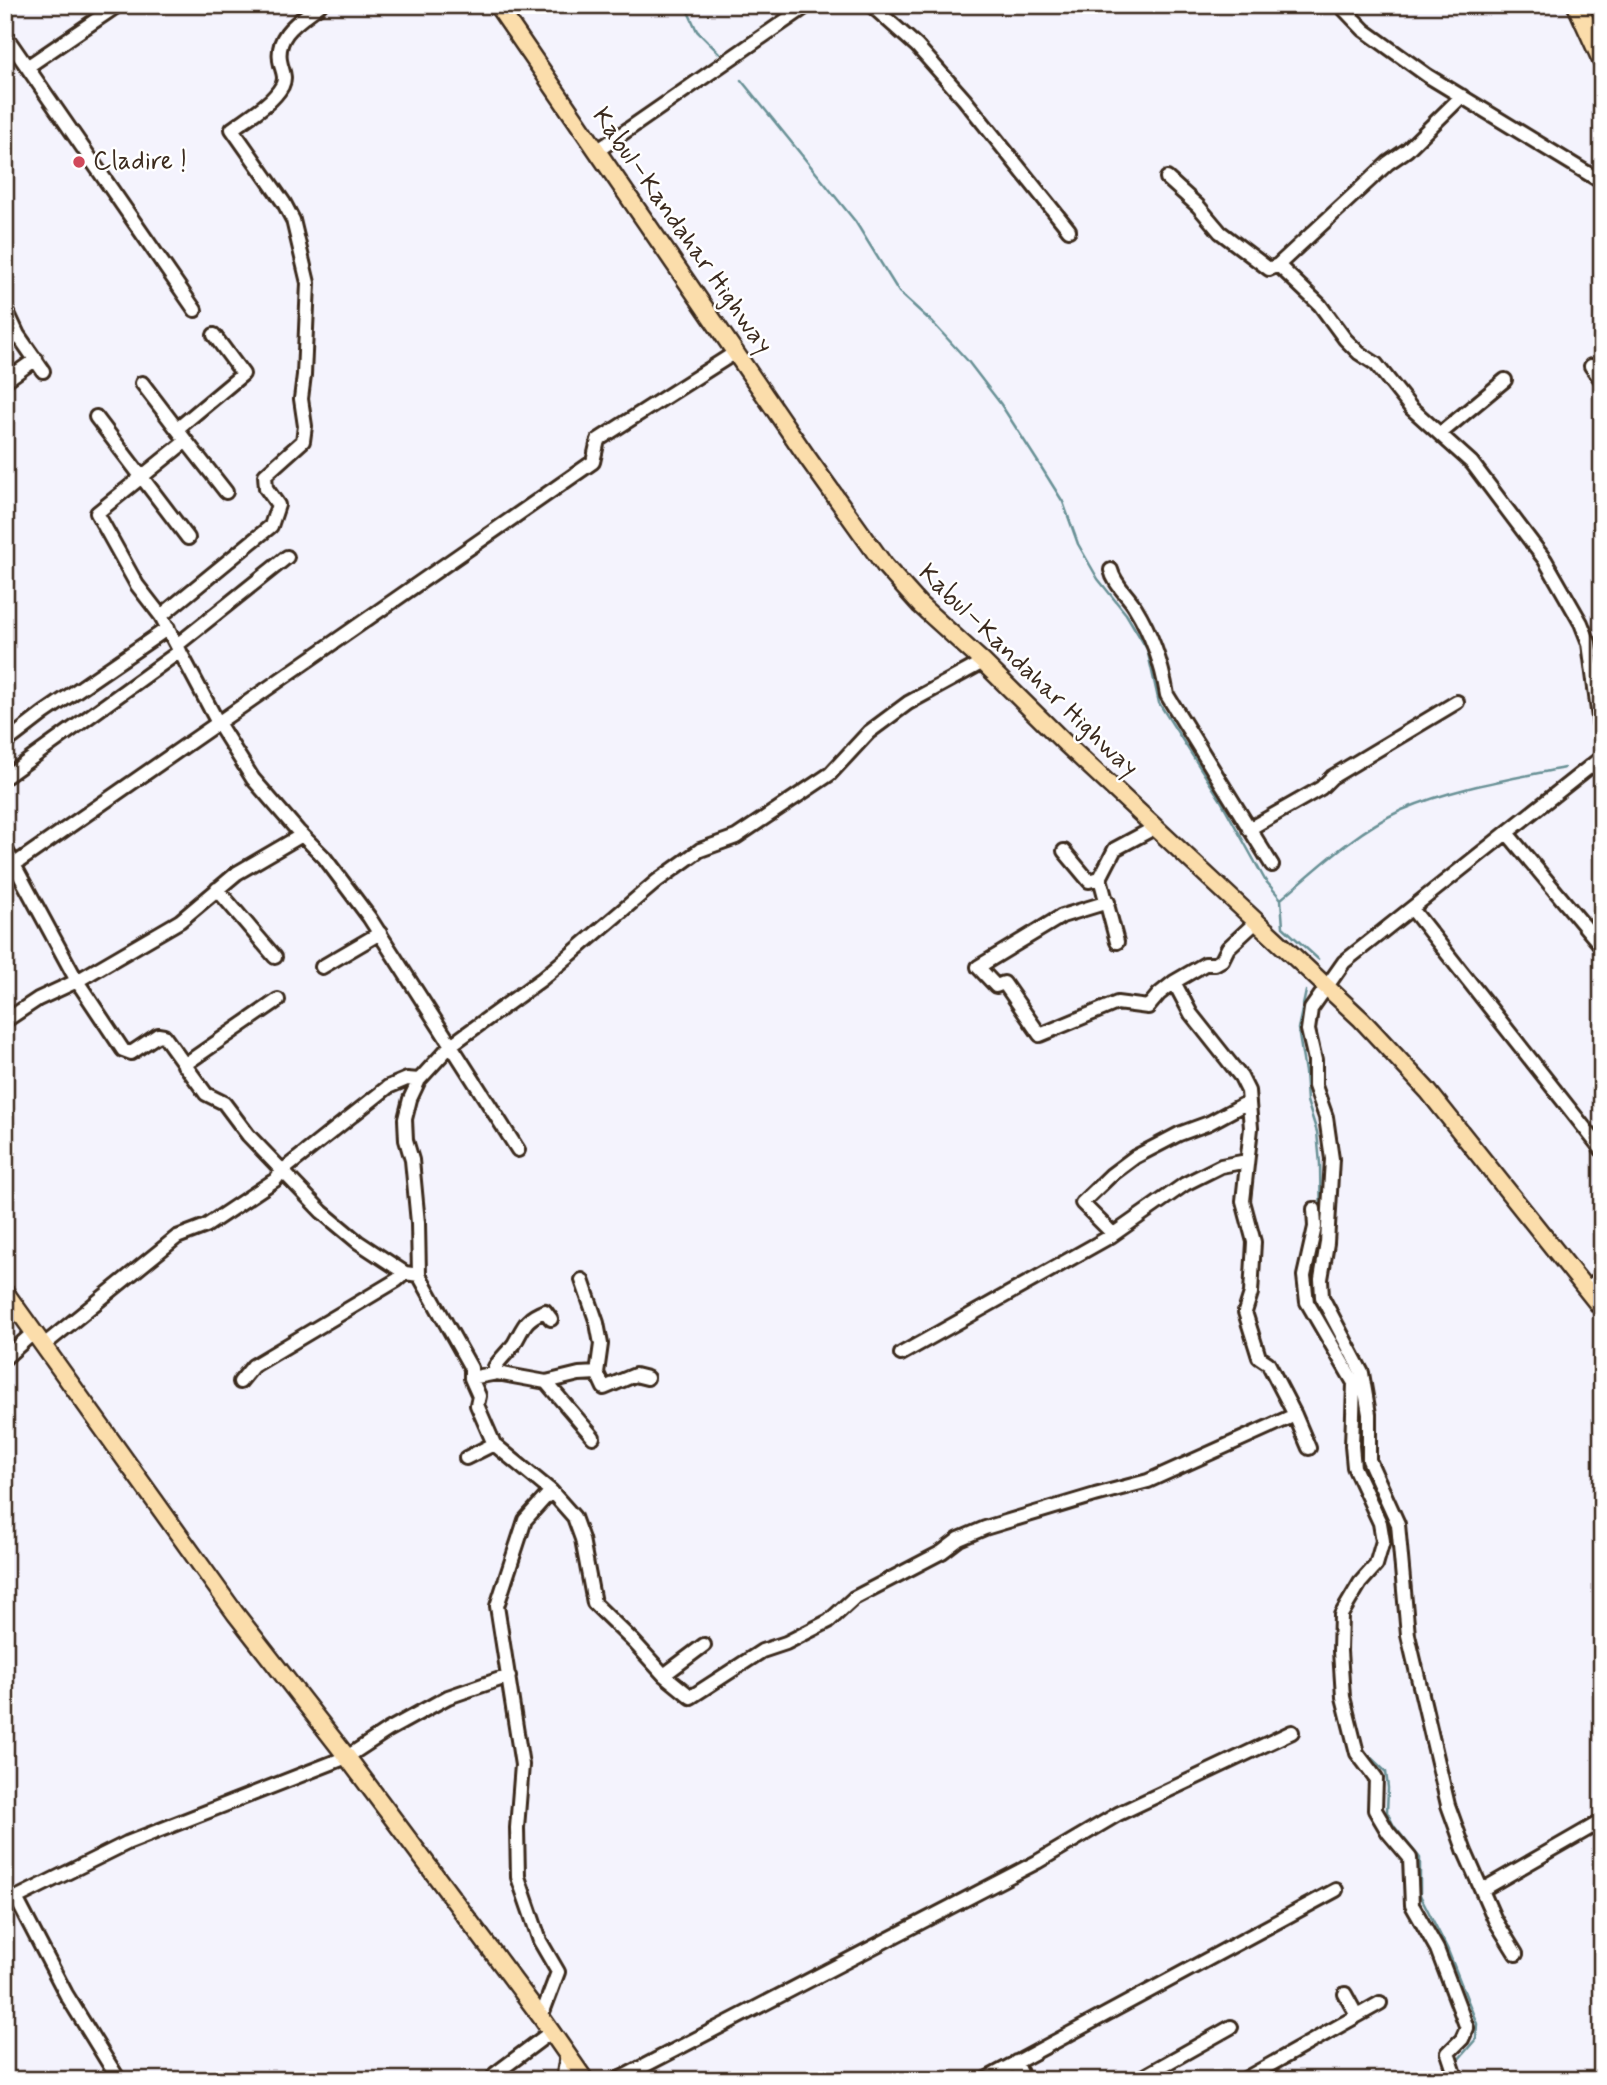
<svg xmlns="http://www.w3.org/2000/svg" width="1607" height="2085" font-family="Mynerve,sans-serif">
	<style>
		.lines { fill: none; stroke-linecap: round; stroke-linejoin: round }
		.stream { stroke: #699196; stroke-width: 2.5 }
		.minor-casing { stroke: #3b2a1e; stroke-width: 18 }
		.major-casing { stroke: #3b2a1e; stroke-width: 21 }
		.highway-casing { stroke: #3b2a1e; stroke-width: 23 }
		.minor { stroke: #fff; stroke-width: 12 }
		.major { stroke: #fbddab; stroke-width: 16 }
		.highway { stroke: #fbddab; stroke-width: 18 }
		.poi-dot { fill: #d1495b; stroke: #fff; stroke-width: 2.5 }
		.labels { text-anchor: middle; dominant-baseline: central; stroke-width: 5; stroke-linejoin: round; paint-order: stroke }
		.poi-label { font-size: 26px; fill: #3b2a1e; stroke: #fff; text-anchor: start }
		.street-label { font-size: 26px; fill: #3b2a1e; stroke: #fff }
	</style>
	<rect width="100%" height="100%" fill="#f4f3fd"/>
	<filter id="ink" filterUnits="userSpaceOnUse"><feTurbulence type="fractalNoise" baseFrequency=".0143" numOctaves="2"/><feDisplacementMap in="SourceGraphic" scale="14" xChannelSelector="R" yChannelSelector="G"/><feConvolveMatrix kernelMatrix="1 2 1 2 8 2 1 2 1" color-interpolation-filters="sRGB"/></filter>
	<g filter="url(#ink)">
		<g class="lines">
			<!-- stream -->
			<path class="stream" d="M685,5L697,31L719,53
				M741,80L855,221L899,292L933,323L967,360L1000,403L1038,462L1063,502L1078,544L1098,579L1126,614L1147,649L1159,703L1220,799L1265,880L1281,899L1283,927L1318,959
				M1281,899C1319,867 1356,831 1402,810C1453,788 1510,779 1564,768
				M1306,991L1298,1029L1305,1072L1307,1101L1317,1132L1320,1164L1321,1225
				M1311,1284L1314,1259
				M1360,1400L1359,1457L1371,1489
				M1386,1524L1389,1530L1388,1538
				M1362,1590L1371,1579
				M1361,1745L1363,1750L1386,1772L1388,1788L1387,1812L1394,1826L1420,1858V1895L1447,1948L1477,2024L1476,2039L1458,2060L1463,2080"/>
			<defs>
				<path id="minor" d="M871,5L917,46L964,99L1069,230
					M1340,5L1364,30L1428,76L1602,182
					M5,35L195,310
					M27,67L118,5
					M597,151L808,5
					M1167,178L1198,206L1220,232L1269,269L1278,265L1388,163L1407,150L1462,96
					M1278,265L1320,305L1345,339L1359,353L1376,364L1411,408L1472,463L1545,560L1581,623L1589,643L1602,741
					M5,307L18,335L43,371
					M214,335L243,374L177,429L186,441L97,513L137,585L161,616L218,723L253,779L298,831L324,857L369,917L518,1150
					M5,344L18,335
					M1591,366L1602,381
					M5,381L36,359
					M142,383L177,429
					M96,417L188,538
					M1441,433L1505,380
					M186,441L226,492
					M1111,570C1114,584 1127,594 1135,607C1151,633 1162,665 1167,695L1272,865
					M161,616L271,526L278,505L266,488L265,475L303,441L305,426L301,399L304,375L308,283L293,220L284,203L232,129C248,117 272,104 282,86C286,78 283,72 281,65C273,35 299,21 320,5
					M177,645L287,557
					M983,662L908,703L869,732L830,774L736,837L700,850L657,881L542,979L451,1045L419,1080L410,1099L405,1119L406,1140L412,1160L418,1223L419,1275L471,1368V1378L479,1396L477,1405L494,1444L551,1491L574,1517L582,1539L594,1603L634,1642L664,1675L691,1697L762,1651L786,1643L829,1621L854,1598L942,1552L959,1539L985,1528L1095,1495L1148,1481L1295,1415
					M5,743L44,713L168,628
					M7,776L180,651
					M1249,829L1321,788L1332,777L1457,702
					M1507,833L1602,947
					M5,848L77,981L123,1050L131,1053L158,1035L164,1036L206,1094L224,1103L248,1135L322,1212L358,1242L405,1273L419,1275
					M1064,851L1089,881L1100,878
					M5,871L593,462L598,440L736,352
					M217,889L275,957
					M1108,902L1062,916L978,967L996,986L1004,983L1040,1035L1117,1003L1148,1007L1159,994L1174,982L1205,964H1215L1222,960L1228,948L1257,921
					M1412,909L1602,1150
					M1117,942L1100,878L1115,849L1156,827
					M322,967L380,933
					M1174,982L1191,1014L1241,1077L1248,1091L1251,1128L1243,1201L1254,1242L1251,1293L1245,1312L1259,1357L1268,1363L1295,1415L1309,1448
					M5,1021L38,999L77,981L180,921L237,873L302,835
					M184,1065L278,1000
					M1314,1209L1315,1227L1304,1276L1307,1302L1354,1383L1352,1446L1354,1467L1380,1523L1383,1541L1376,1565L1360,1583L1341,1615L1340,1651L1343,1697L1357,1753L1376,1778L1375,1810L1388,1832L1410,1858L1412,1905L1437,1949L1467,2028L1462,2039L1448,2053L1457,2080
					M1113,1234L1082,1203L1111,1175L1135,1157L1179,1134L1209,1123L1248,1102
					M582,1280L597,1323L601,1344L597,1373L604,1388L635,1375L647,1378
					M1586,1289L1602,1277
					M44,1345L177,1237L206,1226L275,1180L282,1171L388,1087L407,1079L419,1080
					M901,1354L1111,1236L1185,1184L1221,1166L1247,1161
					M5,1358L33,1333
					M497,1373L495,1367C500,1359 508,1352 514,1344C524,1327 524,1319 545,1311L551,1319
					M471,1378L497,1373L546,1382L579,1374L597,1373
					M240,1382L253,1366L397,1280L405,1273
					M546,1382L593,1437
					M466,1458L494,1444
					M664,1675L704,1645
					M1482,1890L1602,1821
					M16,1898L66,1994L119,2080
					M5,1906L16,1898L127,1843L347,1757L388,1730L448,1697L509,1676
					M1516,1954L1495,1920L1465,1852L1448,1805L1408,1635L1398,1524L1369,1460V1414L1362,1373L1322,1297L1321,1279L1327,1243L1332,1159L1326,1117L1315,1086V1060L1308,1030L1311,1009L1344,962L1602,757
					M1345,1994L1357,2016
					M541,2017L558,1972L540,1941L518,1877L517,1828L522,1765L497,1606L525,1520L551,1491
					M1016,2062L1024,2080
					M493,2080L495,2074L551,2032
					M563,2080L567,2055
					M617,2080L1037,1862L1118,1814L1292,1732
					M984,2080L1336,1890
					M1137,2080L1231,2027
					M1243,2080L1380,2003"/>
				<path id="major" d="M497,5L807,457L885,566L920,605L983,662L1066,744L1361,1019L1428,1091L1602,1309
					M5,1292L235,1613L347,1757L541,2017L585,2080"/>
				<path id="highway" d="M1577,5L1602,60"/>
			</defs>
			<!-- minor casing -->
			<use href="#minor" class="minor-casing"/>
			<!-- major casing -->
			<use href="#major" class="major-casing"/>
			<!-- highway casing -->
			<use href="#highway" class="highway-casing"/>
			<!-- minor -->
			<use href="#minor" class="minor"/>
			<!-- major -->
			<use href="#major" class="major"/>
			<!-- highway -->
			<use href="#highway" class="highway"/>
		</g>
	</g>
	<!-- markers -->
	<circle class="poi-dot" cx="79" cy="162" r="7"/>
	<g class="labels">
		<!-- poi labels -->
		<g class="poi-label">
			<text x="93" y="162">Cladire !</text>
		</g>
		<!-- street labels -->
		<g class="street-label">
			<text transform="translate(682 231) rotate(55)">Kabul–Kandahar Highway</text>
			<text transform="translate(1028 671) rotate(44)">Kabul–Kandahar Highway</text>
		</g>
	</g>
	<!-- margin -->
	<rect width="1607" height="2085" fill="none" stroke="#fff" stroke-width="28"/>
	<rect x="14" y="14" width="1579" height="2057" fill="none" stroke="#3b2a1e" stroke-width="2.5" filter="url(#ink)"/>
</svg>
